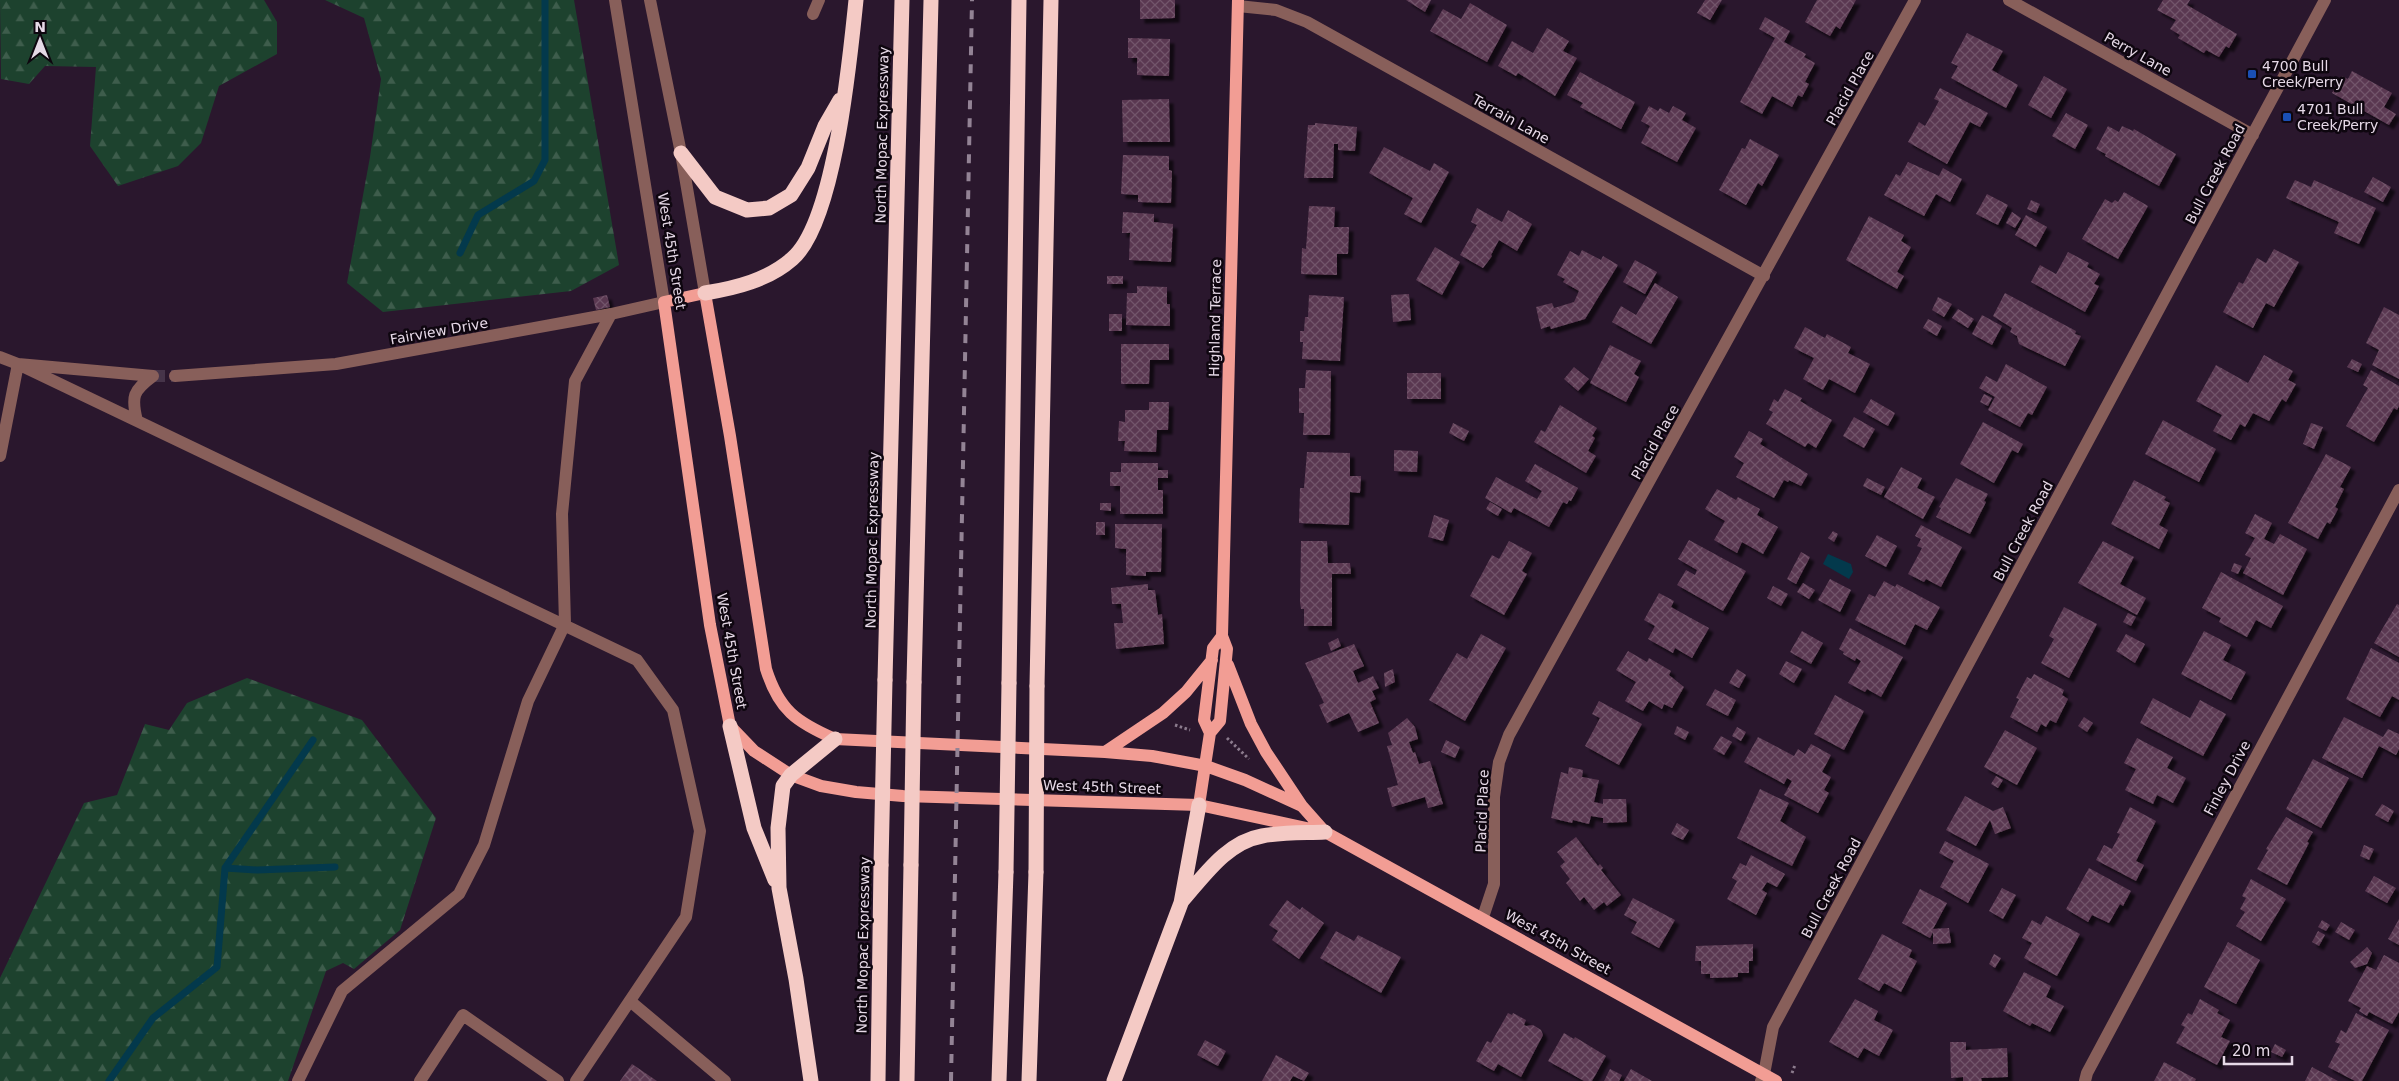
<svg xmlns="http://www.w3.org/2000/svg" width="2399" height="1081" font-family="'DejaVu Sans',sans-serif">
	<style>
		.forest { fill: url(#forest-firs) }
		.water { fill: #03394c }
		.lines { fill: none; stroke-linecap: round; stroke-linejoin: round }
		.stream { stroke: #03394c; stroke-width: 7 }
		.building { fill: url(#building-cross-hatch); filter: url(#shadow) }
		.minor-tunnel { stroke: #463449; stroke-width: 12; stroke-dasharray: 12 6; stroke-linecap: butt }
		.path { stroke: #8b7b8d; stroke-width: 3; stroke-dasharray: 2.5 2.5; stroke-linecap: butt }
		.minor { stroke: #885f5a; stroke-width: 12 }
		.major { stroke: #f29d94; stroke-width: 12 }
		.highway { stroke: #f4cac5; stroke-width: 15 }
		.rail { stroke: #938395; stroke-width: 4; stroke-dasharray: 9 9; stroke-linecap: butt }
		.highway-bridge { stroke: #f4cac5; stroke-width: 15 }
		.transit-dot { fill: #1a4fb4; stroke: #0e060f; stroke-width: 2 }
		.labels { text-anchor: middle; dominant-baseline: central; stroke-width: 5; stroke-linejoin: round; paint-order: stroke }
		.street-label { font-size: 14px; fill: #e6d9e7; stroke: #0e060f }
		.poi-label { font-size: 14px; fill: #e6d9e7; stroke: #0e060f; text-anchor: start }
	</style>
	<defs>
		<pattern id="forest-firs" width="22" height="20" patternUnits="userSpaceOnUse" patternTransform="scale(1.25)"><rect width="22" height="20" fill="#1d422e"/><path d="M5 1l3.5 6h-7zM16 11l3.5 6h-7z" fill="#3e5d4c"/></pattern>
		<pattern id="building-cross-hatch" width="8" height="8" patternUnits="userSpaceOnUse" patternTransform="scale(1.25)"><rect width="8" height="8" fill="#5a3851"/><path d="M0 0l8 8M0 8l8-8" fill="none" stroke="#72546a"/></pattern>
		<filter id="shadow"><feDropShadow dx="4.5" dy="4.5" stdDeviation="1" flood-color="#0009"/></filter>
	</defs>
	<rect width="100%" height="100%" fill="#2a172d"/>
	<!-- forest -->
	<path class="forest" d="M0,0H264L277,22V54L219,86L201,143L178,166L118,186L90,146L96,67L45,66L29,84L1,79Z
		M325,0H574L619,265L571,291L383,312L347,283L370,157L381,79L364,18Z
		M247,678L362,720L436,818L400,930L354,969L343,963L326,971L288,1081H0V978L84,803L117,795L145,724L169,730L187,703Z"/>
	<!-- water -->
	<path class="water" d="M1828,554L1851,564L1853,572L1849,579L1823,564Z"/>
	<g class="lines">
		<!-- stream -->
		<path class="stream" d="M460,253L478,215L534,181L545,160V0
			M225,868L257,870L335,867
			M109,1081L153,1018L217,967L225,868L313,740"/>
	</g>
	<!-- building -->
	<path class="building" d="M1140,0H1175V18L1140,19Z
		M1406,0H1431L1425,12Z
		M1705,0H1722L1710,20L1697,13Z
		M1817,0H1856L1840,29L1836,26L1830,36L1805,22Z
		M2163,0H2190L2187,5L2237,34L2229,48L2226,46L2219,57L2206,50L2204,53L2178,38L2180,35L2170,29L2176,20L2157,10Z
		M1470,3L1507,25L1487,62L1430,31L1443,9L1461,19Z
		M1765,17L1790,31L1784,42L1806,54L1804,57L1815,63L1805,82L1809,84L1802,97L1798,95L1792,107L1772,96L1762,114L1740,102L1775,38L1759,29Z
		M1547,28L1569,41L1563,51L1577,58L1555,96L1518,73L1516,76L1498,66L1512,41L1533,53Z
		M1967,33L2003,51L1992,70L2018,85L2006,108L1951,78L1958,66L1951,63Z
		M1128,38L1170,39L1169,76L1137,75V58H1128Z
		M2352,71L2392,93L2384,107L2396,114L2389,125L2332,93L2342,76L2348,79Z
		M1580,72L1635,102L1621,129L1580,107L1583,103L1567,95Z
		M2044,76L2067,89L2051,118L2028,105Z
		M1940,88L1988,113L1980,127L1970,122L1947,164L1908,142L1919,122L1925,126L1939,101L1934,99Z
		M1169,99L1170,142H1123L1122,100Z
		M1649,106L1658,111L1660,108L1669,113L1673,106L1686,113L1682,120L1696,128L1677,162L1641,143L1650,126L1641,121Z
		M2066,113L2088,125L2075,149L2052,136Z
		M1315,123L1357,127L1355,151L1338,150V144H1334L1333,178H1304L1308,125H1315Z
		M2108,126L2119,132L2122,126L2133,131L2134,129L2176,154L2159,186L2105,156L2106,154L2096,149Z
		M1750,139L1779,155L1762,186L1758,183L1746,205L1719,190L1742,148L1745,149Z
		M1384,147L1430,171L1434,163L1449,172L1421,223L1404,214L1413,198L1369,173Z
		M1123,155L1169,156V170L1172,171L1171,203L1138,202V195L1121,194Z
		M1908,162L1939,176L1943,168L1962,179L1950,202L1936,194L1924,216L1884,195L1896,174L1900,176Z
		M2373,177L2391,187L2383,202L2364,192Z
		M2295,180L2311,187L2314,180L2376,208L2359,244L2334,233L2339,222L2286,198Z
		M2124,192L2148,206L2118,259L2082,239L2105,199L2112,203L2115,200L2118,202Z
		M1987,194L2008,205L1998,225L1976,214Z
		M2031,200L2040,204L2036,213L2027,209Z
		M1309,206L1335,207L1334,227H1349L1348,254H1337V275L1301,274L1302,248L1306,249Z
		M1477,208L1502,222L1508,210L1532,224L1517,251L1499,240L1491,255L1492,256L1483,268L1460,255L1477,225L1471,222Z
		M1123,212L1154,214V222L1173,224L1171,262L1129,260L1130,233H1122Z
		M2012,212L2021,218L2015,228L2006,223Z
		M2026,215L2047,227L2036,247L2015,235Z
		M1869,216L1904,235L1901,241L1911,247L1897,272L1904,276L1897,289L1846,260Z
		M1435,247L1460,262L1442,295L1416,280Z
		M2274,249L2299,262L2274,307L2266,303L2253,328L2223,312L2239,282L2243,284L2257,258L2266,263Z
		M1582,250L1601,260L1603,256L1618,265L1585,319L1551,329L1550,326L1541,329L1536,307L1552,303L1554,308L1574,302L1579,291L1563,282L1565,279L1557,275L1570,251L1579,256Z
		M2068,252L2089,263L2087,267L2100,274L2094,284L2099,286L2085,312L2031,282L2040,265L2056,274Z
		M1635,260L1657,272L1645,294L1623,282Z
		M1107,276H1123V284H1107Z
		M1655,283L1678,297L1651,344L1612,322L1621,306L1636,315Z
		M1137,286L1167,287V304H1170V326L1126,325L1127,293H1137Z
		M2005,293L2076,331L2075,334L2081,336L2065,366L2019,344L2017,336L2010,332L2012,328L1993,316Z
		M1409,294L1411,320L1393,322L1391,295Z
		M607,295L610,307L596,310L593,298Z
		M1309,295L1344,297L1340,361L1302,359L1303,342H1300V331H1304L1305,317H1308Z
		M1938,297L1952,304L1944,317L1932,310Z
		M2384,307L2399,315V379L2372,365L2379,350L2366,343Z
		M1958,309L1974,319L1968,328L1952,318Z
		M1109,314H1122V331H1109Z
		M1982,315L2002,326L1992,345L1972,334Z
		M1928,319L1942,326L1937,336L1923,328Z
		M1805,327L1825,338L1827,334L1851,347L1848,353L1870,364L1855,393L1829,379L1823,390L1803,379L1814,358L1794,348Z
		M1121,344H1169V360H1150L1149,384H1121Z
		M1610,345L1641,361L1634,374L1639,377L1626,402L1590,383Z
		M2264,355L2293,371L2288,380L2296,384L2286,402L2282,399L2269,421L2253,413L2245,427L2240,424L2231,440L2213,431L2222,415L2196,401L2216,365L2248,383Z
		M2352,359L2362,364L2358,372L2347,367Z
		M2006,364L2047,387L2032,415L2028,413L2020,427L1988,410L1995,397L1979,388L1986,376L1997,382Z
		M1574,367L1589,379L1578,391L1564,379Z
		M1306,370L1331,371L1330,435H1303L1304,413H1299V388H1305Z
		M2371,370L2399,386V406L2397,410L2394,408L2374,442L2346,426L2368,388L2363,385Z
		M1407,373H1441V399H1407Z
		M1785,389L1802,398L1800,401L1832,420L1816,448L1808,443L1805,447L1766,424L1773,412L1769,410L1774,399L1778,402Z
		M1984,394L1992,398L1988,406L1980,402Z
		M1871,399L1895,413L1888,426L1863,412Z
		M1149,402H1169L1168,430H1157L1156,452L1124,451L1125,441H1118L1119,421L1125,422V410H1149Z
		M1560,405L1597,428L1592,436L1595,438L1588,451L1596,456L1586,473L1534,442L1541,430L1545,432Z
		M1854,417L1875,429L1864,448L1843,436Z
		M2163,420L2216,449L2199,482L2145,454Z
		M1983,422L2023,444L2018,453L2012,450L1994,483L1960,464Z
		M1453,423L1469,431L1464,441L1449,433Z
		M2311,423L2323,427L2314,449L2303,444Z
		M1749,431L1763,439L1760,444L1808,474L1801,486L1789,480L1788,482L1784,480L1774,498L1736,477L1744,463L1734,457Z
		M1394,450L1418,451L1417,472L1394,471Z
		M1307,452L1350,453V476H1361L1360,493L1350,492L1349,525L1299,523L1300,488H1304Z
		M2326,454L2351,467L2340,487L2344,489L2335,507L2338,509L2330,524L2327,522L2318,539L2288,523Z
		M1121,463H1158V470H1168V478H1158V490H1163V514H1120V486H1110V472H1121Z
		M1535,464L1578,488L1571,501L1569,500L1567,504L1563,502L1549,527L1514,508L1511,513L1485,498L1496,477L1537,499L1542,491L1525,481Z
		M1901,467L1922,478L1917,488L1935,497L1923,519L1884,497Z
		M1867,478L1885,487L1881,495L1863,486Z
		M1956,478L1988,494L1984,501L1986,502L1970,534L1936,517L1941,508L1939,507Z
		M2134,480L2166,497L2164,500L2170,503L2159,525L2168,530L2159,549L2111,524Z
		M1717,489L1736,500L1738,497L1760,509L1757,515L1778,527L1763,554L1742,542L1737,553L1714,540L1725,521L1705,509Z
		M1490,502L1502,509L1498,516L1486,509Z
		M1100,503H1111V511L1100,510Z
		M2255,514L2272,523L2264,539L2274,544L2280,534L2307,549L2283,595L2243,573L2251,558L2245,555L2255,538L2245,533Z
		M1434,515L1449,520L1443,541L1428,537Z
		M1096,522H1105V535H1096Z
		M1115,524H1162L1161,572H1146V576L1126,575V549L1115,548Z
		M1921,525L1962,547L1941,587L1926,579L1924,582L1908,574L1922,548L1917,546L1921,539L1915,536Z
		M1833,531L1838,534L1834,542L1828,538Z
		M1877,535L1897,546L1886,567L1865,556Z
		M1689,540L1746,571L1723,611L1677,585L1686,570L1695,575L1697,570L1678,559Z
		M1301,541H1327L1328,563H1350L1351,574H1332V626H1304V609H1301L1300,602Z
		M1509,541L1532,553L1522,571L1527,574L1504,615L1470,596L1492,555L1499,559Z
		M2103,541L2134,557L2120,584L2146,598L2137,615L2078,583Z
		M1801,552L1810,557L1796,584L1787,579Z
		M2234,563L2242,566L2238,574L2231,571Z
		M2221,572L2283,606L2271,628L2256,620L2247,637L2219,622L2221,618L2202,608Z
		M1830,579L1851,590L1840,612L1818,600Z
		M1884,581L1895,587L1897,584L1940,607L1927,630L1915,624L1905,645L1855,620L1869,594L1875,597Z
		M1803,583L1815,590L1809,599L1797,592Z
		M1148,584V590H1155L1158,615L1162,614L1164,644L1116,649L1114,623H1123L1121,604H1112L1111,588Z
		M1773,586L1788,594L1781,606L1767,598Z
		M1659,593L1674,601L1671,607L1709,628L1692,658L1675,648L1673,653L1648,639L1655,626L1644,620Z
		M2397,604L2399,605V657L2374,643Z
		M2064,607L2097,624L2069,678L2041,663L2054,639L2049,636Z
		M2128,613L2136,617L2131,626L2123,622Z
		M1850,628L1903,657L1881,697L1867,689L1865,692L1848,683L1861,661L1856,658L1855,661L1843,654L1844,652L1839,649Z
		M1802,631L1823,643L1811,664L1790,652Z
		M2204,631L2231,645L2223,660L2246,672L2231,700L2181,674Z
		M1481,634L1506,648L1465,721L1429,700L1457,653L1467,659Z
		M2126,634L2145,644L2135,663L2116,651Z
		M1338,638L1341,646L1331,651L1328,643Z
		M1354,644L1364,666L1353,671L1358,683L1373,676L1379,688L1372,691L1376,699L1370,702L1379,723L1358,732L1349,713L1327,723L1319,705L1324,703L1305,663Z
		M2371,648L2399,663V700L2392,696L2380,717L2346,699Z
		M1628,651L1647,662L1649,658L1671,671L1669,675L1684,687L1672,708L1664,704L1662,709L1649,701L1643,711L1625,701L1636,682L1616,670Z
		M1786,661L1802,669L1794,683L1779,674Z
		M1393,669L1395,682L1385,687L1384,673Z
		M1737,669L1746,675L1739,688L1729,683Z
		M2034,674L2064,690L2062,695L2068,699L2056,723L2050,720L2046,727L2041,724L2037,732L2010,717L2019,699L2016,698L2027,677L2031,679Z
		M1715,689L1736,700L1728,716L1706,705Z
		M1835,695L1864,711L1844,750L1814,734Z
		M2153,698L2190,718L2200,700L2226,714L2203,756L2140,723Z
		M1599,701L1642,724L1619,765L1585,746L1600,718L1592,714Z
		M2084,717L2093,723L2087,732L2078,726Z
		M2344,717L2383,737L2388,729L2399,734V749L2396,755L2379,746L2362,778L2322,758Z
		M1407,718L1415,727L1418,739L1409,742L1413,753L1415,752L1419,764L1430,761L1443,804L1428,808L1425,797L1392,807L1387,788L1398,785L1387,746L1392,745L1388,733Z
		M1677,726L1689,732L1685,740L1674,734Z
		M1737,727L1746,732L1741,741L1732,736Z
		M2005,730L2037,748L2017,785L1984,767Z
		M1721,736L1732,742L1724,755L1713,749Z
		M1758,737L1794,756L1798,749L1805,754L1811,744L1831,755L1822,772L1831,777L1824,790L1829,793L1818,813L1784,795L1792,781L1787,778L1784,784L1744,762Z
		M2137,738L2173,757L2167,768L2186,778L2173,803L2157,795L2153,804L2125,790L2136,769L2124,763Z
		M1446,740L1460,747L1455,758L1441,752Z
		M2313,759L2349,778L2321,828L2286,809Z
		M1569,767L1583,770L1582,777L1599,780L1594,802L1603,804V799H1626L1627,822L1603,823V818L1591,816L1589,824L1573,820L1572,823L1551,818L1561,772L1568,774Z
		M1996,776L2003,780L1998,788L1991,784Z
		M1760,789L1789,803L1780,821L1806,837L1792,866L1737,838Z
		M1965,796L1993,811L2003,807L2011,828L1995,834L1990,820L1976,846L1946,830Z
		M2382,804L2394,811L2388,822L2375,815Z
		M2130,807L2156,821L2136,861L2144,865L2136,881L2096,860L2104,845L2112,849L2120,834L2117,833Z
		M2286,817L2313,832L2307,842L2309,843L2287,885L2257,869L2268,850L2266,849Z
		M1677,823L1689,830L1683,840L1671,834Z
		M1576,837L1598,866L1600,864L1603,868L1601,870L1621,895L1607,906L1604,902L1594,910L1584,897L1580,901L1566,883L1570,879L1560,866L1565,862L1557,852Z
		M1945,841L1989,864L1968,903L1940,887L1954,861L1939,853Z
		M2364,845L2374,849L2369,860L2360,856Z
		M1751,855L1785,874L1777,887L1767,882L1762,890L1767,893L1756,915L1727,899L1737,881L1732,878L1740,863L1746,866Z
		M2089,868L2131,891L2123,906L2120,904L2109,923L2092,915L2088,922L2066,909Z
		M2374,876L2396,888L2387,903L2365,891Z
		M2251,879L2286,899L2261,941L2236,926L2245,912L2240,909L2246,898L2242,896Z
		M2002,888L2016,895L2003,919L1989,911Z
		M1920,889L1947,903L1933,929L1949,928L1951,943L1933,944V932L1930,938L1902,923Z
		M1633,898L1675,920L1659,948L1631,933L1637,922L1624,915Z
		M1287,900L1300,910L1302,907L1324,923L1299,959L1272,940L1278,931L1269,925Z
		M2046,916L2080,934L2057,976L2024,958L2032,943L2022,938L2032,920L2041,925Z
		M2399,919V945L2388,939Z
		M2322,920L2330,925L2326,931L2318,927Z
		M2341,922L2355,930L2349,940L2335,932Z
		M1336,931L1354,941L1358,935L1401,957L1381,993L1320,958Z
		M2318,931L2325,935L2319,946L2312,942Z
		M1882,934L1912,950L1909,957L1917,961L1901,992L1884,983L1879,991L1858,979Z
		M2228,942L2260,960L2236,1004L2204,987Z
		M1753,944V961H1749V973H1738V977L1710,978V974H1701V961H1695L1696,946Z
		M2367,947L2372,953L2367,964L2355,968L2350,962Z
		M1994,954L2001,958L1995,968L1989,964Z
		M2384,955L2399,963V1012L2392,1024L2369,1012L2367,1016L2359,1011L2361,1008L2348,1001L2367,966L2376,970Z
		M2024,972L2051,986L2046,997L2064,1006L2050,1032L2032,1023L2030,1026L2003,1011Z
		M1855,999L1878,1011L1874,1020L1893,1030L1879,1056L1864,1048L1858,1058L1829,1042Z
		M2200,999L2219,1010L2217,1013L2230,1020L2221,1037L2230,1041L2217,1065L2176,1043L2185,1027L2181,1025L2188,1013L2192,1015Z
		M1508,1013L1512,1015L1513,1013L1526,1020L1524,1025L1526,1026L1533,1025L1541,1030L1543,1035L1521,1077L1498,1064L1494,1071L1476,1061L1487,1041L1491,1043Z
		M2356,1013L2389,1030L2362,1081H2355L2328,1067L2340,1044L2335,1042L2341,1030L2346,1033Z
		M1564,1033L1574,1039L1575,1037L1606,1056L1592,1081H1584L1548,1061Z
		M1205,1040L1226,1051L1218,1066L1197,1055Z
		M1950,1042H1966V1050L2007,1048L2008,1077L1981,1078L1982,1081H1963V1077L1951,1078Z
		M2275,1044L2286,1050L2282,1057L2271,1052Z
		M1276,1055L1309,1073L1304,1081L1293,1076L1290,1081H1262Z
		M2164,1062L2196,1079L2195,1081H2154Z
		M632,1064L657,1081H620Z
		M2312,1067L2338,1081H2305Z
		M1610,1069L1622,1075L1619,1081H1604Z
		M1631,1069L1652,1081H1624Z"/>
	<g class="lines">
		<!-- minor-tunnel -->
		<path class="minor-tunnel" d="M153,376H175"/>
		<!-- path -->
		<path class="path" d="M1175,725L1190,730
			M1227,738L1249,759
			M1792,1073L1795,1065"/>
		<!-- minor -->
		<path class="minor" d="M650,0L681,153L705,293
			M2009,0L2253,135
			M1238,6L1276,10L1307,22L1764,276
			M813,14L819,0
			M0,357L18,364L153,376
			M18,364L637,660L673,710L700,831L686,917L576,1081
			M175,376L336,364L611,314L664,302L615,0
			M137,421C131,396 133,391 153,376
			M0,456L18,364
			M1483,917L1494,884V797L1499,762L1509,735L1915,0
			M630,1001L725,1081
			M298,1081L342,991L459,894L484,845L528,701L565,624L562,514L575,381L611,314
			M420,1081L463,1015L558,1081
			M1761,1081L1764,1074L1773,1027L2325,0
			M2085,1081L2087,1073L2399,490"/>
		<!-- major -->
		<path class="major" d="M1228,665L1251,724L1266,752L1302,806
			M1210,733L1204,720L1213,648L1222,636
			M1105,752L1163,713L1186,692L1212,660
			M1199,805L1210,733L1220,721L1227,649L1222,636L1238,0
			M1325,832L1302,806L1245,780L1206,766L1152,756L1105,752L835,739C796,722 779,710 766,669L730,436L705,293L664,302L710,625L730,726L754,751L791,775L821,786L856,792L903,796L1199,805L1325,832L1776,1081"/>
		<!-- highway -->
		<path class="highway" d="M681,153L715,197L747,210L769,208L791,195L808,168L825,126L840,100
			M705,293C736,288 768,280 792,259C835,223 850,57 856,0
			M885,680L902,0
			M914,682L931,0
			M1009,683L1019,0
			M1037,686L1051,0
			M730,726L754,828L775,880
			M1182,901C1204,876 1227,842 1262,836C1283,832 1305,833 1325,832
			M811,1081L796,979L779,888L778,828L783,786L791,775L835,739
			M878,1081L881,865
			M907,1081L911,865
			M999,1081L1006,872
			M1029,1081L1036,872
			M1114,1081L1181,903L1199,805"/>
		<!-- rail -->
		<path class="rail" d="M951,1081L972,0"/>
		<!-- highway-bridge -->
		<path class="highway-bridge" d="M881,865L885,680
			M911,865L914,682
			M1006,872L1009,683
			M1036,872L1037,686"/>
	</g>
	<!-- markers -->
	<g class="transit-dot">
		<rect x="2247" y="69" width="10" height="10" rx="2.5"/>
		<rect x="2282" y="112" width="10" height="10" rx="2.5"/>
	</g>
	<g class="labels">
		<!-- street labels -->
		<g class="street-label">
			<text transform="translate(2138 54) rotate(29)">Perry Lane</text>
			<text transform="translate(1850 88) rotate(-61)">Placid Place</text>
			<text transform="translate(1511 119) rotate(29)">Terrain Lane</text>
			<text transform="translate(882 135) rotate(-89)">North Mopac Expressway</text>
			<text transform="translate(2215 174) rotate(-62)">Bull Creek Road</text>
			<text transform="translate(672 251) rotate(81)">West 45th Street</text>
			<text transform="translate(1215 318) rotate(-89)">Highland Terrace</text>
			<text transform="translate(439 331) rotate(-10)">Fairview Drive</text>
			<text transform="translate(1655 442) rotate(-61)">Placid Place</text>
			<text transform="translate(2023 531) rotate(-62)">Bull Creek Road</text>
			<text transform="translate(872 540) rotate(-89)">North Mopac Expressway</text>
			<text transform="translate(732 651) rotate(80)">West 45th Street</text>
			<text transform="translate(2227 778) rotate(-62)">Finley Drive</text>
			<text transform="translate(1102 787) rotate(2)">West 45th Street</text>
			<text transform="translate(1482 811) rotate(-88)">Placid Place</text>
			<text transform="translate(1831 888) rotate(-62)">Bull Creek Road</text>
			<text transform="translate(1558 942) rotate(29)">West 45th Street</text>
			<text transform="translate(863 945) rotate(-89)">North Mopac Expressway</text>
		</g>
		<!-- poi labels -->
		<g class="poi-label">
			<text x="2262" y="66">4700 Bull<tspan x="2262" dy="16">Creek/Perry</tspan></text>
			<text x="2297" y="109">4701 Bull<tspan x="2297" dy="16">Creek/Perry</tspan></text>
		</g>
	</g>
	<!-- north arrow -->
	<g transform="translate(40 40)" stroke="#0e060f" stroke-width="4" paint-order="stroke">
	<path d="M0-4L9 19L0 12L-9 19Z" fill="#e6d9e7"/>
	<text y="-8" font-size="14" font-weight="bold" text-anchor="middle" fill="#e6d9e7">N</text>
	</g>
	<!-- scale -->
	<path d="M2224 1056v8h68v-8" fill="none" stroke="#e6d9e7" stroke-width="2.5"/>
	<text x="2232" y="1056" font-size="15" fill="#e6d9e7" stroke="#0e060f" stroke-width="4" paint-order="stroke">20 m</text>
</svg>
